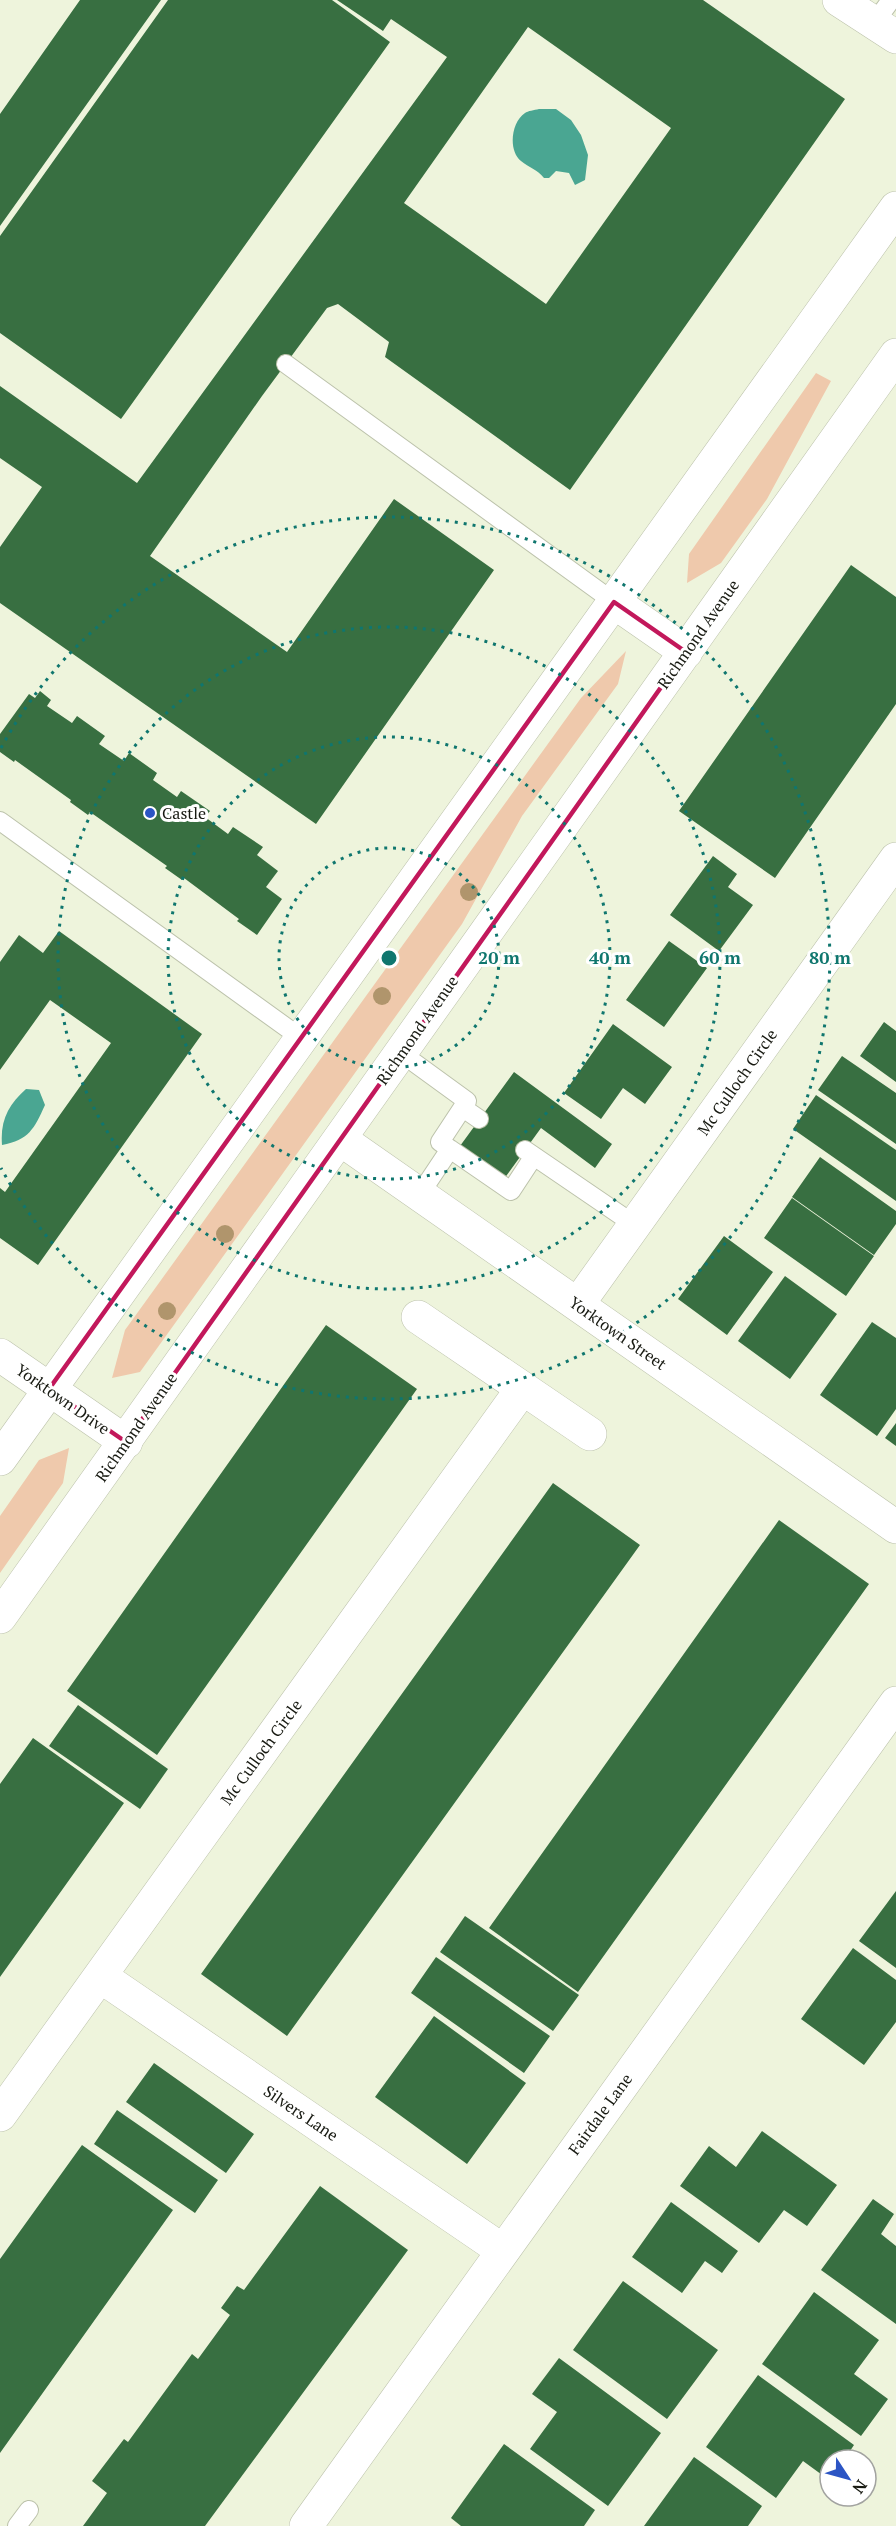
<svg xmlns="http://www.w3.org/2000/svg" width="896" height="2526" font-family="'PT Serif',serif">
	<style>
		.green { fill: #efc9ac }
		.water { fill: #4aa692 }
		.building { fill: #386f41; fill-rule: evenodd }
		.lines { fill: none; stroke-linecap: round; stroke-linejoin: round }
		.lane-casing { stroke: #bcc2ab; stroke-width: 20 }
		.street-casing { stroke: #bcc2ab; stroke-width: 34 }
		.secondary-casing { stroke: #bcc2ab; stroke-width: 34 }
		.lane { stroke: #fff; stroke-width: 18 }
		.street { stroke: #fff; stroke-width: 33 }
		.secondary { stroke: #fff; stroke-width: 33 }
		.tree { fill: #b0956c }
		.marked { fill: none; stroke: #c2185b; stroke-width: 4.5; stroke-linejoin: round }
		.ring { fill: none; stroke: #0f766e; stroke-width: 3; stroke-dasharray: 3 6 }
		.poi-dot { fill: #2c55c4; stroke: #fff; stroke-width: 2 }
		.labels { text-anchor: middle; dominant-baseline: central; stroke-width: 6; stroke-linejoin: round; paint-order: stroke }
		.street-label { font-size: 16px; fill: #171911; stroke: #fff }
		.poi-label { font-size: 16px; fill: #171911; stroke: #fff; text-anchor: start }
		.centre { fill: #0f766e; stroke: #fff; stroke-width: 3 }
		.ring-label { font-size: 18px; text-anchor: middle; font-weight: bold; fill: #0f766e; stroke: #fff; stroke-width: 6; stroke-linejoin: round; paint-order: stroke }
	</style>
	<rect width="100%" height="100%" fill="#eef4dc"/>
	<!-- green -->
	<path class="green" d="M816,373L831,381L767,499L721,563L687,583L689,554Z
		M626,651L618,684L522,816L462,924L140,1372L112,1378L125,1330L581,698Z
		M69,1448L63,1483L0,1573V1516L39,1460Z"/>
	<!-- water -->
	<path class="water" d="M539,109H556L571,120L581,135L588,155L585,180L575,185L569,173L556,171L549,178H544C537,169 529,168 521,161C508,151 511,122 525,113C528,111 534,110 539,109Z
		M26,1089L39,1090L45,1105C34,1129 29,1140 2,1145C0,1120 9,1104 26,1089Z"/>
	<!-- building -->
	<path class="building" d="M80,0H161L0,226V114Z
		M168,0H332L390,42L121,419L0,333V236Z
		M337,0H703L845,99L570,490L385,357L389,342L338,304L327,308L262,396L150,556L287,652L394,499L494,570L316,824L0,603V547L42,487L0,458V386L137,483L447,57L391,19L383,31ZM528,27L671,128L546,304L404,203Z
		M851,565L896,597V704L775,878L679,811Z
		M40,691L51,700L47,706L72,723L77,716L105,736L99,744L124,761L129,753L157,773L153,780L177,797L181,791L210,811L205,817L228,834L233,827L263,847L257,855L278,871L266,887L282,899L257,935L237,921L239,919L184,878L182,880L165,868L167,866L90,812L88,815L70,802L71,800L15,760L14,762L0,752V734L29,694L35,698Z
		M713,856L737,874L728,887L753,905L719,951L670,915Z
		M59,931L202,1034L38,1265L0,1238V1188L5,1192L111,1043L50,1000L0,1070V962L19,935L43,953Z
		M669,941L707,968L664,1027L626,1000Z
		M884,1022L896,1031V1082L860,1056Z
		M613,1024L672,1067L645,1104L623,1088L601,1119L564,1093Z
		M842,1056L896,1093V1144L818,1090Z
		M514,1072L612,1144L595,1168L541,1128L504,1179L460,1146Z
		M816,1095L896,1150V1201L793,1129Z
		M820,1157L896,1211V1224L874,1255L792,1197Z
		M792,1198L874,1256L846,1296L764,1238Z
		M724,1236L773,1272L727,1335L678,1299Z
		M785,1276L837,1314L790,1379L738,1341Z
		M872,1322L896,1338V1409L877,1436L820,1395Z
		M326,1325L417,1389L157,1755L67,1691Z
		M896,1423V1446L885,1438Z
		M553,1483L640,1545L287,2036L201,1974Z
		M779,1520L869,1584L578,1992L489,1928Z
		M78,1705L168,1769L140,1809L49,1746Z
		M33,1738L124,1803L0,1977V1784Z
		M896,1891V1968L859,1941Z
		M465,1916L579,1995L553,2031L440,1952Z
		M853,1948L896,1980V2022L864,2065L801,2019Z
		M436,1957L550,2036L524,2073L411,1993Z
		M434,2016L526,2083L467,2164L375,2097Z
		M154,2063L254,2134L226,2173L126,2102Z
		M117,2110L218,2180L195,2213L94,2144Z
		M762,2131L837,2185L807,2226L784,2210L759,2243L680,2186L709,2146L736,2167Z
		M82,2145L173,2210L0,2453V2259Z
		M320,2186L408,2250L205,2526H83L107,2493L92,2481L124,2439L128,2442L192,2354L198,2359L230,2315L221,2308L237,2286L244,2290Z
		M873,2199L894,2214L881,2234L896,2246V2324L821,2270Z
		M671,2202L738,2251L722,2273L705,2261L682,2293L632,2257Z
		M623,2281L718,2350L667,2419L573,2350Z
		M814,2292L879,2340L854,2374L888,2399L861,2436L762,2364Z
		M559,2358L661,2433L608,2506L530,2449L557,2412L532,2394Z
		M758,2375L854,2445L844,2460H830L829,2480L803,2461L776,2498L706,2447Z
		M504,2444L595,2510L584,2526H461L451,2518Z
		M694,2457L762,2506L748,2526H644Z"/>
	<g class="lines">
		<defs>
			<path id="lane" d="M875,22L891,0
				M286,364L614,602
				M0,821L301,1038
				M401,1053L467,1101L440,1142L450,1149L420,1194
				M463,1108L479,1119
				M450,1149L511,1191L534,1156
				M525,1150L635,1225
				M17,2526L29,2510"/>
			<path id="street" d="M839,0L896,37
				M340,1139L896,1527
				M578,1304L896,859
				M418,1317L590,1434
				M0,1355L126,1442
				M100,1976L502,2250
				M0,2115L522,1389
				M306,2526L896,1703"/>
			<path id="secondary" d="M614,602L686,652
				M0,1459L896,208
				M0,1617L896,355"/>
		</defs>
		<!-- lane casing -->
		<use href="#lane" class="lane-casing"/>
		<!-- street casing -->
		<use href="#street" class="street-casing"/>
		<!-- secondary casing -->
		<use href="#secondary" class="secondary-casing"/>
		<!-- lane -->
		<use href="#lane" class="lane"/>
		<!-- street -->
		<use href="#street" class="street"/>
		<!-- secondary -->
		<use href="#secondary" class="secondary"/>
	</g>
	<!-- trees -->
	<g class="tree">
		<circle cx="469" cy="892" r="9"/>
		<circle cx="382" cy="996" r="9"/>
		<circle cx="225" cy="1234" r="9"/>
		<circle cx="167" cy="1311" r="9"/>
	</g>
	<!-- marked area -->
	<path class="marked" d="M614,602L686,652L126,1442L49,1389Z"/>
	<!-- distance rings -->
	<g class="ring">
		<circle cx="389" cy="958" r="110"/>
		<circle cx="389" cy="958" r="221"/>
		<circle cx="389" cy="958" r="331"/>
		<path d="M1 748A441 441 0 1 1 1 1168"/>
	</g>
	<!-- markers -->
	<circle class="poi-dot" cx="150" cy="813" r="6"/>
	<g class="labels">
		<!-- street labels -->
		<g class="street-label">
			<text transform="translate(698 634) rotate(-55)">Richmond Avenue</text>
			<text transform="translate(417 1030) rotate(-55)">Richmond Avenue</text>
			<text transform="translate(737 1082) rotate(-55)">Mc Culloch Circle</text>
			<text transform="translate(618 1333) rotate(35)">Yorktown Street</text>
			<text transform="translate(63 1399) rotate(35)">Yorktown Drive</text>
			<text transform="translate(136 1427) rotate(-55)">Richmond Avenue</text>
			<text transform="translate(261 1752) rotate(-54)">Mc Culloch Circle</text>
			<text transform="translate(301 2113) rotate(34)">Silvers Lane</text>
			<text transform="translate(600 2114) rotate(-54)">Fairdale Lane</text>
		</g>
		<!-- poi labels -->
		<g class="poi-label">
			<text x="162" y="813">Castle</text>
		</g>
	</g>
	<circle cx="389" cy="958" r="9" class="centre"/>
	<g class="ring-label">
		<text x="499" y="964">20 m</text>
		<text x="610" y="964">40 m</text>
		<text x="720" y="964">60 m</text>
		<text x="830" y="964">80 m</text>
	</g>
	<!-- north arrow -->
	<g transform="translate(848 2478) rotate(126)"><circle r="28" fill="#ffffff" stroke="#a2a3a0" stroke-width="1.5"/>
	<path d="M0-4.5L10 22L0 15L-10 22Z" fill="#2c55c4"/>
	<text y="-9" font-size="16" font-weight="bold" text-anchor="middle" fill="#171911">N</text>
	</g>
</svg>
